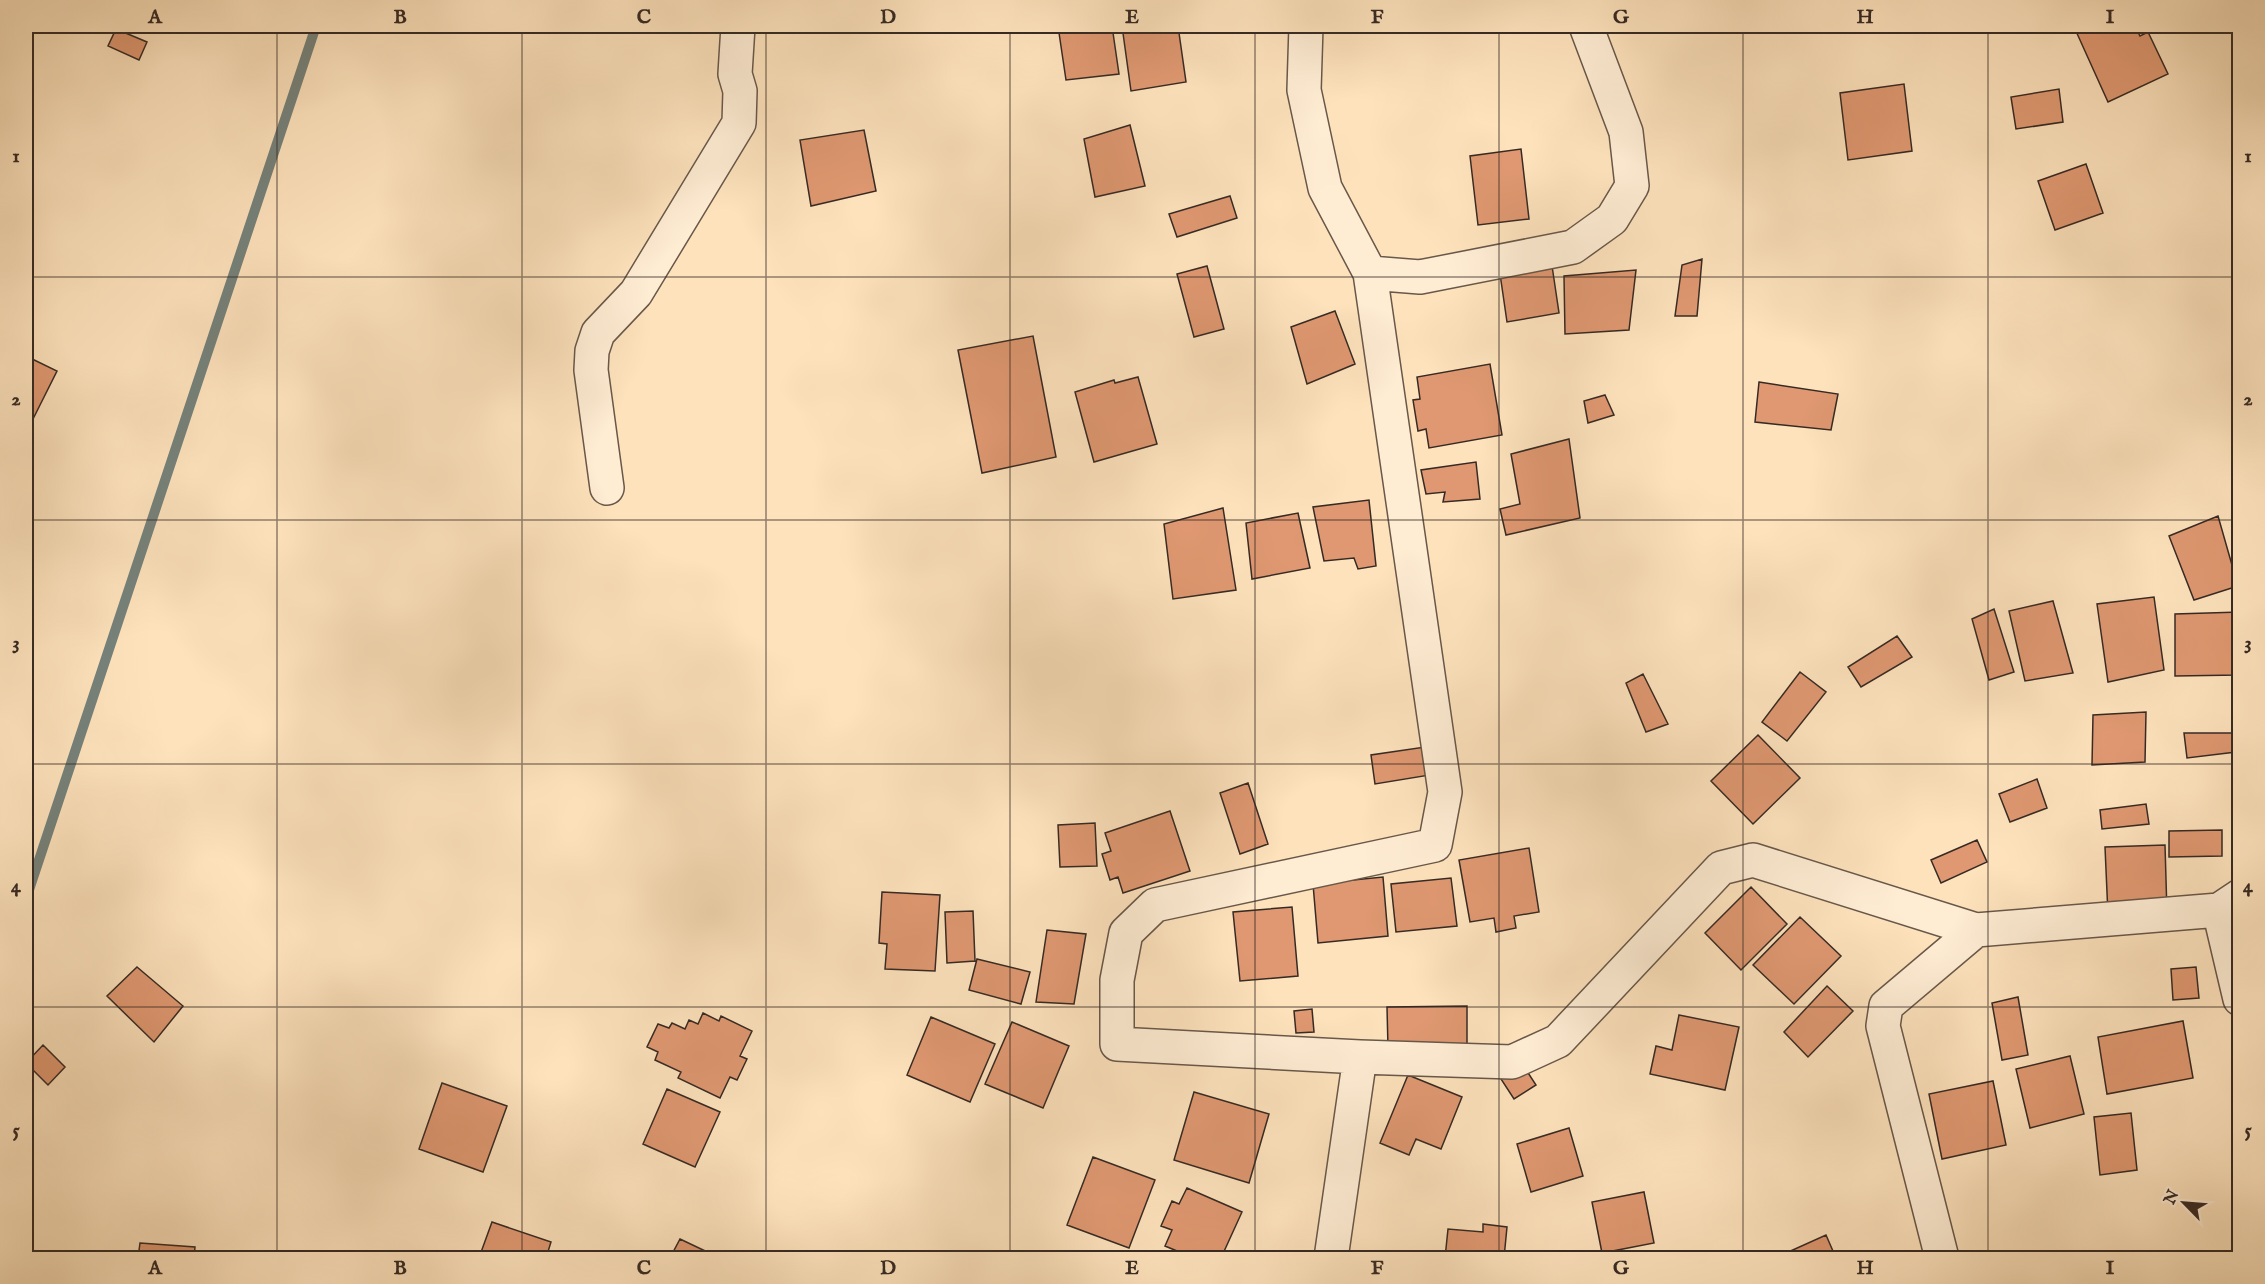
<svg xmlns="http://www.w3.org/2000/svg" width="2265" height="1284" font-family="'IM FELL English',serif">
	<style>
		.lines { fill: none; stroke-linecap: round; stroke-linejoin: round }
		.stream { stroke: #76827b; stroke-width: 10 }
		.building { fill: #df9871; stroke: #362a24; stroke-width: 1.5 }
		.minor-casing { stroke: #68584a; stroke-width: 36 }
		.minor { stroke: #feecd3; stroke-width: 33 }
		.grid { fill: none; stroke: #362a24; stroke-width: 1.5; stroke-opacity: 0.55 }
		.neatline { fill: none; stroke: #362a24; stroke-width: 2 }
		.grid-label { font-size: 20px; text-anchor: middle; font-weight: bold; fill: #362a24 }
	</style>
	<rect width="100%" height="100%" fill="#fde2bc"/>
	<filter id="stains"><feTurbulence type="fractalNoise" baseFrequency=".00333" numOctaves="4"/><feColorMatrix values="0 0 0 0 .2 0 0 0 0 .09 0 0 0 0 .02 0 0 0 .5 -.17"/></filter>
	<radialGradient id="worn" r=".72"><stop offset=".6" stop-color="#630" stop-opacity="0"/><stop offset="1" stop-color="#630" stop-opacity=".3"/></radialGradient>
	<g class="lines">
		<!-- stream -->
		<path class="stream" d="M26,899L316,26"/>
	</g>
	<!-- building -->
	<path class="building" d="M1058,26H1112L1119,74L1066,80Z
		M1122,26H1178L1186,82L1131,91Z
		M2083,26H2135L2140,36L2148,32L2168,74L2108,102L2075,29Z
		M116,29L147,42L139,60L108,46Z
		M1904,84L1912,151L1848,160L1840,93Z
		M2059,89L2063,122L2016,129L2011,97Z
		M1130,125L1145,186L1095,197L1084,139Z
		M864,130L876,191L811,206L800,140Z
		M1521,149L1529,219L1478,225L1470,156Z
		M2086,164L2103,213L2055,230L2038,181Z
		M1230,196L1237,218L1177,237L1169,214Z
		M1551,259L1559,313L1507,322L1499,267Z
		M1702,259L1697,316H1675L1682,265Z
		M1207,266L1224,329L1194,337L1177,274Z
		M1636,270L1629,330L1565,334L1564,276Z
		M1335,311L1355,364L1307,384L1291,327Z
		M1033,336L1056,457L982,473L958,350Z
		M26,356L57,371L33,419L26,415Z
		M1490,364L1502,435L1429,448L1426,429L1418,431L1413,400L1420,399L1417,377Z
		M1138,377L1157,444L1094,462L1075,392L1114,380L1115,383Z
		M1759,382L1838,394L1831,430L1755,422Z
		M1605,395L1614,415L1588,423L1584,401Z
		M1569,439L1580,518L1506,535L1500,509L1520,504L1511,454Z
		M1476,462L1480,499L1443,502L1445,492L1426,494L1421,470Z
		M1369,500L1376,566L1358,569L1354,558L1324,561L1313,507Z
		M1223,508L1236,590L1173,599L1164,524Z
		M1298,513L1310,568L1252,579L1246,523Z
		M2218,516L2238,586L2194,600L2169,536Z
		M2154,597L2164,670L2108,682L2097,604Z
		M2053,601L2073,673L2025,681L2009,611Z
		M1994,609L2014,672L1989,680L1972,619Z
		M2240,612L2239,675L2175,676V614Z
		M1897,636L1912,657L1861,687L1848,667Z
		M1800,672L1826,692L1787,741L1762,722Z
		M1643,674L1668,724L1646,732L1626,683Z
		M2146,712L2145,762L2092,765L2093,715Z
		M2184,733H2240V738L2236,752L2187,758Z
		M1758,735L1800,778L1753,824L1711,781Z
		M1425,747L1430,775L1375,784L1371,755Z
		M2037,779L2047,808L2010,822L1999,794Z
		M1248,783L1268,844L1240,854L1220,793Z
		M2146,804L2149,824L2102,829L2100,810Z
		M1170,811L1190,871L1123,893L1118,877L1110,880L1102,854L1111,851L1105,833Z
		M1095,823L1097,866L1060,867L1058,825Z
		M2222,830V856L2169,857V831Z
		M1977,840L1987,862L1941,883L1931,860Z
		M2165,845L2167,913L2108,915L2105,847Z
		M1529,848L1539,912L1514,916L1516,928L1496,932L1494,918L1470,922L1459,860Z
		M1383,877L1388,936L1318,943L1313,884Z
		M1451,878L1457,926L1396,932L1391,884Z
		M1751,887L1787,924L1741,970L1705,933Z
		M882,892L940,895L935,971L885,969L887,944L879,943Z
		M1292,907L1298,976L1240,981L1233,912Z
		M973,911L975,961L947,963L945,912Z
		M1800,917L1841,956L1794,1004L1753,965Z
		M1047,930L1086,934L1074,1004L1036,1002Z
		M977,959L1030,972L1021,1004L969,990Z
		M137,967L183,1006L154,1042L107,996Z
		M2196,967L2199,998L2173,1000L2171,969Z
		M1827,986L1853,1011L1808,1057L1784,1032Z
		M2018,997L2028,1055L2002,1060L1992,1003Z
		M1467,1006V1046L1388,1048L1387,1007Z
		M1312,1009L1314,1032L1296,1033L1294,1011Z
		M703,1013L719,1021L721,1016L752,1031L740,1056L747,1059L737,1080L730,1077L720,1098L678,1078L681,1072L655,1060L658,1052L647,1047L658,1024L669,1028L672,1023L685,1029L689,1020L698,1024Z
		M1679,1015L1739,1027L1725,1090L1650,1074L1656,1046L1672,1050Z
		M931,1017L995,1044L970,1102L907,1075Z
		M2183,1021L2193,1078L2107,1094L2098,1037Z
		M1012,1022L1069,1046L1043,1108L985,1084Z
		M43,1045L65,1067L48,1085L26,1063Z
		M2070,1056L2084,1114L2030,1128L2016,1069Z
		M1523,1065L1536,1085L1514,1099L1501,1079Z
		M1408,1075L1462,1097L1441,1149L1416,1139L1409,1155L1380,1143Z
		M1993,1081L2006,1145L1942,1159L1929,1094Z
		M442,1083L507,1106L483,1172L419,1149Z
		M667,1089L720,1112L695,1167L643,1144Z
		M1194,1092L1269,1114L1249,1183L1174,1160Z
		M2131,1113L2137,1170L2100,1175L2094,1117Z
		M1569,1128L1583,1176L1531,1192L1517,1144Z
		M1093,1157L1155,1180L1129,1248L1067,1225Z
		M1187,1188L1242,1212L1221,1258H1194L1165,1246L1172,1230L1161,1226L1172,1201L1179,1204Z
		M1644,1192L1654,1243L1602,1253L1592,1202Z
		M492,1222L551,1242L546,1258H489L480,1255Z
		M1483,1224L1507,1227L1504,1258H1445L1448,1229L1483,1232Z
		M1826,1235L1836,1258H1775Z
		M680,1239L720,1258H670Z
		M140,1243L195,1247L194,1258H138Z
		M389,1252L407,1258H387Z"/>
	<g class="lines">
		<defs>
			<path id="minor" d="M1306,26L1304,90L1325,188L1370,273
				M1586,26L1626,132L1632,186L1612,219L1573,247L1420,277L1370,273L1445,792L1435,845L1155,905L1126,933L1117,980V1044L1360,1057L1512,1062L1558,1041L1721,868L1753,860L1976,930L2219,910
				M607,488L591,370L592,351L598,333L636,293L739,123L740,91L735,74L738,26
				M2240,896L2219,910L2240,999
				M1331,1258L1360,1057
				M1942,1258L1883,1026L1886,1006L1976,930"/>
		</defs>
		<!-- minor casing -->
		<use href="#minor" class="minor-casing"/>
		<!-- minor -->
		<use href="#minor" class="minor"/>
	</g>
	<!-- grid -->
	<path class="grid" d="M277,26V1258M522,26V1258M766,26V1258M1010,26V1258M1255,26V1258M1499,26V1258M1743,26V1258M1988,26V1258M26,277H2240M26,520H2240M26,764H2240M26,1007H2240"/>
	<!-- margin -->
	<rect width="2265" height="1284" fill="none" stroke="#fde2bc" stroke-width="66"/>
	<!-- north arrow -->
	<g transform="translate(2184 1203) rotate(295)" stroke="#feecd3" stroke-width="4.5" paint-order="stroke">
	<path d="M0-4.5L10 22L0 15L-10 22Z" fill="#362a24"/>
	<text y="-9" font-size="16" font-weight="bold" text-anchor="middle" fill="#362a24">N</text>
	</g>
	<rect x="33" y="33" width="2199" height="1218" class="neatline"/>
	<g class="grid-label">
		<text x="155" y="23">A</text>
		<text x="400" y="23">B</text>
		<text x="644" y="23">C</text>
		<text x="888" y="23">D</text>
		<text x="1132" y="23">E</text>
		<text x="1377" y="23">F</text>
		<text x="1621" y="23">G</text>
		<text x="1865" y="23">H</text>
		<text x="2110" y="23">I</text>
		<text x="16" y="162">1</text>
		<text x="2248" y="162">1</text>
		<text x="16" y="405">2</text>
		<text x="2248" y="405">2</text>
		<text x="16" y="649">3</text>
		<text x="2248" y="649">3</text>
		<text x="16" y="892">4</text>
		<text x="2248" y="892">4</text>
		<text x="16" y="1136">5</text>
		<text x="2248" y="1136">5</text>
		<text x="155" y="1274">A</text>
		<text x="400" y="1274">B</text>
		<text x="644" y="1274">C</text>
		<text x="888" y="1274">D</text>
		<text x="1132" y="1274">E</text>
		<text x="1377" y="1274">F</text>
		<text x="1621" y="1274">G</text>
		<text x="1865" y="1274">H</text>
		<text x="2110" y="1274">I</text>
	</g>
	<rect width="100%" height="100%" filter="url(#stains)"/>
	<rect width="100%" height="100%" fill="url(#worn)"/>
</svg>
